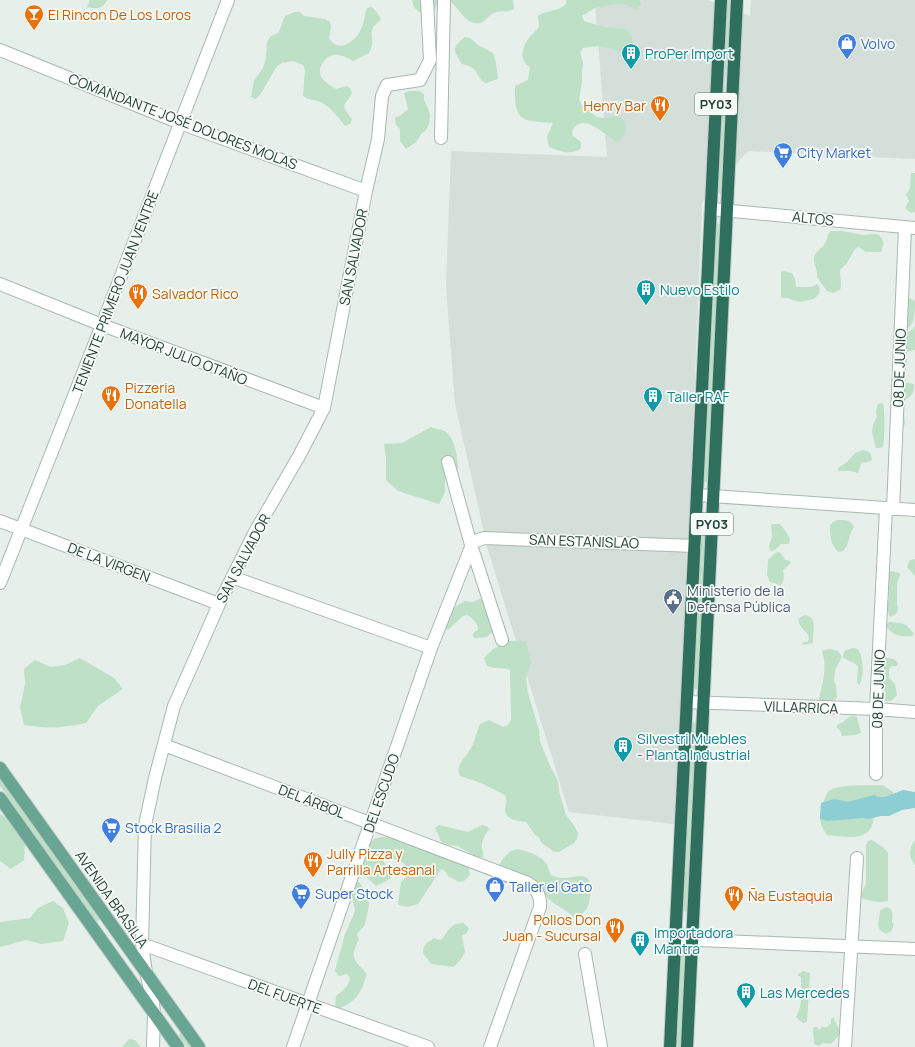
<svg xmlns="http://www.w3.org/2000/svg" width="915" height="1047" font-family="Manrope,sans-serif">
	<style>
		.built { fill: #d4dfd9 }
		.green { fill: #bee0c6 }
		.water { fill: #8dcdd4 }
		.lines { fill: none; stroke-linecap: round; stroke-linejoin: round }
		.street-casing { stroke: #a8b8b1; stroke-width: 14 }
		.secondary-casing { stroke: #a3bbb2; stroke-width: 14 }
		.primary-casing { stroke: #c2cac7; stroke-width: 14 }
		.highway-casing { stroke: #c2cac7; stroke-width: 14 }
		.street { stroke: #fff; stroke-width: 12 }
		.secondary { stroke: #fff; stroke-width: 12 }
		.primary { stroke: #69a593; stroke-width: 12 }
		.highway { stroke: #2e6f5e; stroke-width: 12 }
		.labels { text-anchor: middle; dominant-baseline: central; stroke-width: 3.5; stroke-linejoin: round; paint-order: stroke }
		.shield { fill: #f7fbf8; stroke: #637a72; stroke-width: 1 }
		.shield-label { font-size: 13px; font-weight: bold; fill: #244238 }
		.food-label { font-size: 14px; fill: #c56008; stroke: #f7fbf8; text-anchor: start }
		.shop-label { font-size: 14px; fill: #366cbe; stroke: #f7fbf8; text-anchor: start }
		.culture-label { font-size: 14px; fill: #0d838f; stroke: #f7fbf8; text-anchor: start }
		.street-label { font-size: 14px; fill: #244238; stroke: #f7fbf8 }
		.service-label { font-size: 14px; fill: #4e5e75; stroke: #f7fbf8; text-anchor: start }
	</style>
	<rect width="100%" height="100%" fill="#e6efea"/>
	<!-- built -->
	<path class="built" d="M596,0H708L750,16L751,0H915V159L748,151L702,202L688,553L674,824L569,812L488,550L455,404L446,286L451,151L607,157L595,3Z"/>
	<!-- green -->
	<path class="green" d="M90,0H107C103,9 97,9 87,7Z
		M412,0H442C433,7 433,23 418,11C414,8 413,5 412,0Z
		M448,0H513L514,9C508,13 502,10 496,12C489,14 486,21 480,23C465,26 459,6 448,0Z
		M566,0H640L641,5L636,9C631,8 626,4 621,4C616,3 597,7 593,9C589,11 586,14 582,16L584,21L604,27L625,29L629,32L634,42C627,59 617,49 605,47C597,45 590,47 583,48L580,52L583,62L582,72V83L579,99L581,104L597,117L603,118L618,116C630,123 627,134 618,142C605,137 584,110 572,131L573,136L581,142V148C572,156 559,151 549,147L547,137L553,123C546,122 533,122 527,120C513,115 515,98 515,86L528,80L530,67C519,61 522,48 528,39C531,35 536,31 539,27L538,16C547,10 557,12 566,4Z
		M727,0H733L728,71H727L724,69Z
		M372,7L379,15L381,20C363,33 378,38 369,53L353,61C341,54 329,50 321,66C316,77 327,84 336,89L346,86L350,88L352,93C345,107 339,103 352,119L350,124L345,126C339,118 328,104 318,101C312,99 308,100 303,96L305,70L303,65L293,61L282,63L277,66L260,95L256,99L251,97L254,81L263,68L266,58L267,42L270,37L279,32L285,16L295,12H300L304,16L325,19L330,22L331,27L329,38C333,44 337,47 345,45C355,41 362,31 364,20C365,16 365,12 367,8Z
		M465,37L470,38L478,45L493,53L496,63L498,79L486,83C475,78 480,67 462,64C453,50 451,48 465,37Z
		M409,91H419L424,94V99L430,114L429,124L426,130L422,133L416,142L406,149L400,141V129L396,125L395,117L400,116L408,109L404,93Z
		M723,106L726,107L722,193L721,194L718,192L722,108Z
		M911,173H915V212L911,213L906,209V206L909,201L906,195L910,188Z
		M718,223L721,225L709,482L707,483L704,481L716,225Z
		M831,231H842L863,235L877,234C885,239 884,244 881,252H866L859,247L855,249L847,263L840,270L841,286L840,290L833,293L827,291L817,277C818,272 815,267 814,261C813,253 820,250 824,245C828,240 826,235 831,231Z
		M783,271L792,273L795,279L796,287H812L817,284L820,288L819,294L814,299L800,302L792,300L788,298H782L781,296V272Z
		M905,296L915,301C915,309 915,325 908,328C904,328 899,327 895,327C894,314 893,304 905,296Z
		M915,326V350L906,352L902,348L905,333L912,330Z
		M907,383L914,384C915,394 910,397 903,401L905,423L904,426L899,430L900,385Z
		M883,403C885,413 885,436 883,447L880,448H876L872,432L873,425L877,417L876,411L878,404Z
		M431,427C435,429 443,429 446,432C456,441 457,456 458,468L445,480V492L439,504L398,491L386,480V458L384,444L402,443Z
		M863,450L867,451L871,454L872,460L865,463L862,462L858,473L851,471H838V468L847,462L855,453Z
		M703,517L707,520L698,689H695L693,688L702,519Z
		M838,520C845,520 850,519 854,527C848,535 850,544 843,551L839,552C830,545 830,535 830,525L834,521Z
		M773,524H780C784,529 787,533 790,539L789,544H781L775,550L770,551L769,546L772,537L771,525Z
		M778,552L781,553L785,560L790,561L791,563L783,570C784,576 785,581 780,586L775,583L770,582L767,575L768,560L775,553Z
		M915,559V576L907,567L910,560Z
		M891,571L900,573V575L897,583V604L898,608L897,613L891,617L889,615L887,608L889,600V573Z
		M484,597L499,613L501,617L496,631L491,633L487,637L476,638L473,637L474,632L478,630C478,623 473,619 468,615L463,616L448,630L444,627L451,611L455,607L465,601L473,602Z
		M804,615C819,616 812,633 813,643L802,645L803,642H808C811,633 804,632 800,625C799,623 799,621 798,619Z
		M889,622C904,624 904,621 914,634L912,636C902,637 891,636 886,625Z
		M508,641H526L531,663L526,678L528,693L539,730L540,741L550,766L558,781L559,791L566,815L573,824L578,833L577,839L574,843L559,852H554L541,842L539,837L535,835L526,822C519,821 505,820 505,810C505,804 508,802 505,795L481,783L460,776C455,764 466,758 471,748C476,740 476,732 480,724L489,720L503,727L508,725L511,720L510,670C502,667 494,669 487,666L484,658L493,649Z
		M854,648L858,649C863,656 865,678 859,685L857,682L858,667C854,661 848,662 843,657L844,652L846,650Z
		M830,649L838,651L842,657L835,670L834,682L836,685L837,698L834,700L820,701L819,699C822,685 828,666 822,652L823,650Z
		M80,658L114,678L123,689L98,706L86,723C61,728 49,729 24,725L20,707L25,684L24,669L35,660L51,667L65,665Z
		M885,658L894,659L898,663L897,666H892L889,669V678L895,684L897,695L891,701H886L882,697L884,662Z
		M850,716H854L857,717L861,733L855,735L842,736L840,730L837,728V725L843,722Z
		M694,722L697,724L688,910L686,912L683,910L691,723Z
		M0,779L100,918L98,921H96L0,786Z
		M883,785L893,792L896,801L874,813C874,844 848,837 827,835C820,826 818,817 822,806C824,802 825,795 828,792C836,783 871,786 883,785Z
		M0,814L8,819L25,844L24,860L11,869L0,861Z
		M439,825L468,832L482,825L487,826L489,829C485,835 481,841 482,848C483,852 484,853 483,857L477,858L458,846L447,845L442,843L435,828Z
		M382,837H392L418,848L468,864L470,875L464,881L459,882L448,876L445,871L441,869L418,904L407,907L399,905L398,903L401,882L410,873C406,861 394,857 383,858C382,865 392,867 392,876L388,880L376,886L362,873L360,862L369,848V845L374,839Z
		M872,840L884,848L888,853V901C880,903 867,901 860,897L866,883V845L868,841Z
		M915,840V865C908,857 909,848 915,840Z
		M516,849C525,850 543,856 547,865C549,868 549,872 551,875C555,876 559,878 563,878C569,878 576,876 582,876C594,877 591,895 589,903C587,910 582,916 574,917C565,909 554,905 546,896H534L528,893L526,888L509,882L504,884C490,874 503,853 516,849Z
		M356,882H359L368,895L369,905L365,925L357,934L359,940C349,957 354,960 366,973V976C362,993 354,1003 338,1009L335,1006L336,996C343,990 349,987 350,977L346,974L340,976L338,975L335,971L345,934L354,914L355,909L352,896Z
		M53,901L63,908L69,923L63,941L41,944L26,940L0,947V922L30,918L38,908Z
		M886,907C895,909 892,915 892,923H894L892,930L887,934C873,929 880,921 880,910Z
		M463,923L469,928L467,933L462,936L465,952L461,959L454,967L431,964C428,958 418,953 426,944C428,941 431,941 434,938L439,940L442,939L449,929L455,924Z
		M683,946L686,948L681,1047H676L681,948Z
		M803,971L810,973L807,1022L803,1023L796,1017C803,1006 801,990 801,977L797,975Z
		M833,1017L841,1033L831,1044L823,1043L819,1046L814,1044L813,1028L817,1027L820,1030L822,1027H827L831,1023V1019Z
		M180,1033H182L192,1047H187L179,1036Z
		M129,1039L135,1040L141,1047H122Z"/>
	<!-- water -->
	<path class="water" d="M903,790L915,792V808L902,810L889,816H881L869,819L862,818L827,821L820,819L821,803L835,799L848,802L874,795L878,797H885Z"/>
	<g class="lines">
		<defs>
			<path id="street" d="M0,50L180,123L366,191
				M441,138L444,0
				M711,209L915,228
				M0,284L102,325L324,408
				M448,462L471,545L502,640
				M893,509L905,228
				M0,521L219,604
				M232,577L431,648
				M0,583L102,325L228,0
				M687,702L876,709L915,712
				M164,745L528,883C537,889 541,896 540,907L490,1047
				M876,774V709L886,508
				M675,939L915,949
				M142,944L428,1047
				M585,954L601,1047
				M153,1047L154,1013L152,995L146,973L142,944L145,825L155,778L174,706L219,604L255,532L299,456L324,408L366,191L378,139L382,96L387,85L420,80L430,60L427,0
				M293,1047L431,648L473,542L484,538L695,546
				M845,1047L857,858"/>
			<path id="secondary" d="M697,495L915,510"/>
			<path id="primary" d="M0,768L199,1047
				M0,798L178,1047"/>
			<path id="highway" d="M670,1047L721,0
				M687,1047L737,0"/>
		</defs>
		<!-- street casing -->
		<use href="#street" class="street-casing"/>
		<!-- secondary casing -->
		<use href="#secondary" class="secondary-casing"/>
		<!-- primary casing -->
		<use href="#primary" class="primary-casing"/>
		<!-- highway casing -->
		<use href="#highway" class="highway-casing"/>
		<!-- street -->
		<use href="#street" class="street"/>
		<!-- secondary -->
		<use href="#secondary" class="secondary"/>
		<!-- primary -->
		<use href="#primary" class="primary"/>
		<!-- highway -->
		<use href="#highway" class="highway"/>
	</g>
	<!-- icons -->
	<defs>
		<symbol id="bar-pin" viewBox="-11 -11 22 30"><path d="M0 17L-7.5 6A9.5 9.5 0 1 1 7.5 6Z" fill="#e8710a" stroke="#f7fbf8"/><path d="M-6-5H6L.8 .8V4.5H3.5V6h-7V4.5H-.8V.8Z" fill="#fff"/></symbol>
		<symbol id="shop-pin" viewBox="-11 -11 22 30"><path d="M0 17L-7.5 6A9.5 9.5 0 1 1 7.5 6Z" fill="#3f7fe0" stroke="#f7fbf8"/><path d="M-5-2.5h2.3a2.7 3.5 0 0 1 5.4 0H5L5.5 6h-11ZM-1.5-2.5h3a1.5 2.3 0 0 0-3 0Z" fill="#fff"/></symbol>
		<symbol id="building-pin" viewBox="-11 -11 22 30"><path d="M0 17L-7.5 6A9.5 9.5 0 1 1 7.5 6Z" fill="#0f9aa8" stroke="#f7fbf8"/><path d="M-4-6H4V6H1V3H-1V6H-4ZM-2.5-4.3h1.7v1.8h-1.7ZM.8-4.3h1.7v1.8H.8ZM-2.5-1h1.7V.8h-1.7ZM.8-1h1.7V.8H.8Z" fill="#fff"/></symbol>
		<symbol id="restaurant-pin" viewBox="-11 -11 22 30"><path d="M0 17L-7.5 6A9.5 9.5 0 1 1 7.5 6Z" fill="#e8710a" stroke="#f7fbf8"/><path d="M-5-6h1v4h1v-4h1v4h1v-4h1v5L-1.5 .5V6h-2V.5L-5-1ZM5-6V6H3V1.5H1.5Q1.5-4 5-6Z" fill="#fff"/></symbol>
		<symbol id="supermarket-pin" viewBox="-11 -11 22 30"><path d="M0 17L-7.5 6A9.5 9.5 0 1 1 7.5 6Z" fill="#3f7fe0" stroke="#f7fbf8"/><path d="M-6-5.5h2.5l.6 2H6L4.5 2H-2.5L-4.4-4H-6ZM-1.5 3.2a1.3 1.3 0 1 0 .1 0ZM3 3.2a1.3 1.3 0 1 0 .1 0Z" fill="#fff"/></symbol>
		<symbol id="civic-pin" viewBox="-11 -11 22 30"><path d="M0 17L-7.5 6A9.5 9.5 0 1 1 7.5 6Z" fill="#5c6f8a" stroke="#f7fbf8"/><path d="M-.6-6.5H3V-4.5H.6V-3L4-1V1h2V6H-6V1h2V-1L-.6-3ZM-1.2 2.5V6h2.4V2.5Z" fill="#fff"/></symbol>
	</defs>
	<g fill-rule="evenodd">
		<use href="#bar-pin" x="23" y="3" width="22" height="30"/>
		<use href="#shop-pin" x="836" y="32" width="22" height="30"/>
		<use href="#building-pin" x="620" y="42" width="22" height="30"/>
		<use href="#restaurant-pin" x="649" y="94" width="22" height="30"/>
		<use href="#supermarket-pin" x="772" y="141" width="22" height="30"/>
		<use href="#building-pin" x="635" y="278" width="22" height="30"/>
		<use href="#restaurant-pin" x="127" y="282" width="22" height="30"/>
		<use href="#restaurant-pin" x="100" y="384" width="22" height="30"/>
		<use href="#building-pin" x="642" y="385" width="22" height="30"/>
		<use href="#civic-pin" x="662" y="587" width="22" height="30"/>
		<use href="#building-pin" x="612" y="735" width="22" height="30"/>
		<use href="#supermarket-pin" x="100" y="816" width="22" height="30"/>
		<use href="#restaurant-pin" x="302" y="850" width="22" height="30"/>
		<use href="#shop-pin" x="484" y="875" width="22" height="30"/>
		<use href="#supermarket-pin" x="290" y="882" width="22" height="30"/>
		<use href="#restaurant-pin" x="723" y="884" width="22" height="30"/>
		<use href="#restaurant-pin" x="604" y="916" width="22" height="30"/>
		<use href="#building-pin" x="629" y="929" width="22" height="30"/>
		<use href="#building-pin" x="735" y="981" width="22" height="30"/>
	</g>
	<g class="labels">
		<!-- shield labels -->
		<g class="shield">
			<rect x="695" y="93" width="42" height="22" rx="3"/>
			<rect x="691" y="513" width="42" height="22" rx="3"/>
		</g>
		<g class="shield-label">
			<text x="716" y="104">PY03</text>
			<text x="712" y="524">PY03</text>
		</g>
		<!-- food labels -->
		<g class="food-label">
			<text x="48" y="14">El Rincon De Los Loros</text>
			<text x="646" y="105" text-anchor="end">Henry Bar</text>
			<text x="152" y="293">Salvador Rico</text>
			<text x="125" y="387">Pizzeria<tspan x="125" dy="16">Donatella</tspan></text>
			<text x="327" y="853">Jully Pizza y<tspan x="327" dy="16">Parrilla Artesanal</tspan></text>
			<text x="748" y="895">Ña Eustaquia</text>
			<text x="601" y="919" text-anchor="end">Pollos Don<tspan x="601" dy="16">Juan - Sucursal</tspan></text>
		</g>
		<!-- shop labels -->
		<g class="shop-label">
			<text x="861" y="43">Volvo</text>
			<text x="797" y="152">City Market</text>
			<text x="125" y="827">Stock Brasilia 2</text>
			<text x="509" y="886">Taller el Gato</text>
			<text x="315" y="893">Super Stock</text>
		</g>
		<!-- culture labels -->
		<g class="culture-label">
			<text x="645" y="53">ProPer Import</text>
			<text x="660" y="289">Nuevo Estilo</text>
			<text x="667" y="396">Taller RAF</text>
			<text x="637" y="738">Silvestri Muebles<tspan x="637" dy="16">- Planta Industrial</tspan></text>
			<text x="654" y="932">Importadora<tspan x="654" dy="16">Mantra</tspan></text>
			<text x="760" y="992">Las Mercedes</text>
		</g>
		<!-- street labels -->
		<g class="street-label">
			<text transform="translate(183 121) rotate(21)">COMANDANTE JOSÉ DOLORES MOLAS</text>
			<text transform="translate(813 218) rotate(6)">ALTOS</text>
			<text transform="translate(353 257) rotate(-79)">SAN SALVADOR</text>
			<text transform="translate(115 292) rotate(-69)">TENIENTE PRIMERO JUAN VENTRE</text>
			<text transform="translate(184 356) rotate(21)">MAYOR JULIO OTAÑO</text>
			<text transform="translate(899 368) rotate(-88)">08 DE JUNIO</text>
			<text transform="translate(584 541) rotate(2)">SAN ESTANISLAO</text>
			<text transform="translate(243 558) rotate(-62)">SAN SALVADOR</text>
			<text transform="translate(109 562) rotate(21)">DE LA VIRGEN</text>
			<text transform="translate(878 689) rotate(-88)">08 DE JUNIO</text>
			<text transform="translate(801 707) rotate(2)">VILLARRICA</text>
			<text transform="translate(381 793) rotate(-71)">DEL ESCUDO</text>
			<text transform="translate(312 801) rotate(21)">DEL ÁRBOL</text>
			<text transform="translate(112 899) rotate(55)">AVENIDA BRASILIA</text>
			<text transform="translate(285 996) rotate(20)">DEL FUERTE</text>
		</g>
		<!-- service labels -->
		<g class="service-label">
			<text x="687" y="590">Ministerio de la<tspan x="687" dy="16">Defensa Pública</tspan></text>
		</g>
	</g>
</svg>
